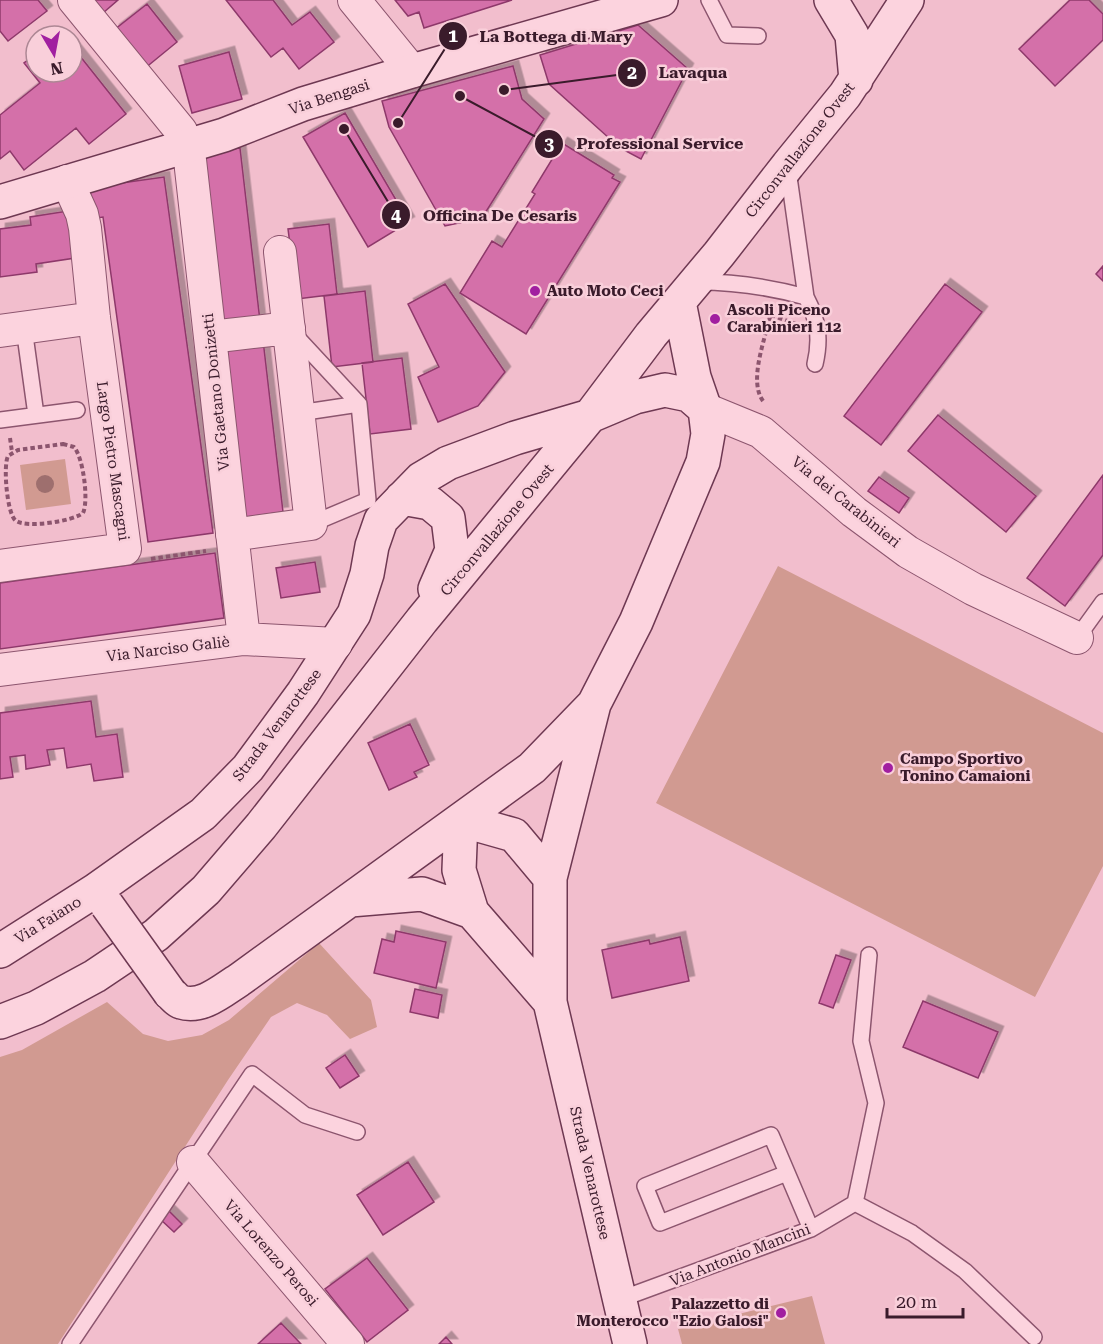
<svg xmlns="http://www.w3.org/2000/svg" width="1103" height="1344" font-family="'Roboto Serif',serif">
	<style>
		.green { fill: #d19a91 }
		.building { fill: #d470a9; stroke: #8e396b; stroke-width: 1.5; filter: url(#shadow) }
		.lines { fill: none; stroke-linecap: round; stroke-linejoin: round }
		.lane-casing { stroke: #8c556e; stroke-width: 18 }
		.street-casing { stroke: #8c556e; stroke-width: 34 }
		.secondary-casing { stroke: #6e3852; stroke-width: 36 }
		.path { stroke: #8c556e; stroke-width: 4; stroke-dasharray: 4.5 3; stroke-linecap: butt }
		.lane { stroke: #fcd3de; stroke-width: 15 }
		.street { stroke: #fcd3de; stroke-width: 32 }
		.secondary { stroke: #fcd3de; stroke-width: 33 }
		.secondary-bridge-casing { stroke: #6e3852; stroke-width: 36; stroke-linecap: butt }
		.secondary-bridge { stroke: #fcd3de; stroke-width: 33 }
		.tree { fill: #9e6f6e }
		.poi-dot { fill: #a11fa0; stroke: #f9cfda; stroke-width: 2 }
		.labels { text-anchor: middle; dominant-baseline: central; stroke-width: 5; stroke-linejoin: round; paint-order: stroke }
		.street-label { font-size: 15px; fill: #3a1b2b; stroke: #f9cfda }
		.poi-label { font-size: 15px; font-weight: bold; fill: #3a1b2b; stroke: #f9cfda; text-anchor: start }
		.leader { fill: none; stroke: #3a1b2b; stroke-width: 2 }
		.callout-dot { fill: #3a1b2b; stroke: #f9cfda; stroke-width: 2 }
		.mark-label { font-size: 18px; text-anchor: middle; font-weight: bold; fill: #fff }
		.callout-label { font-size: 16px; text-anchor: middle; font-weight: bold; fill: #3a1b2b; stroke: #f9cfda; stroke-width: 5; stroke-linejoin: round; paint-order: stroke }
	</style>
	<defs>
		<filter id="shadow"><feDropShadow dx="5.5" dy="-5.5" stdDeviation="0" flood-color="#0004"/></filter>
	</defs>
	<rect width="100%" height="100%" fill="#f2becd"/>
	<!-- green -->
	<path class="green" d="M65,459L71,504L26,510L20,465Z
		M778,566L1103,733V866L1035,997L656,803Z
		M319,943L371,1000L377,1027L350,1039L327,1015L297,1003L271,1017L228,1080L58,1344H0V1057L22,1050L107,1002L143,1034L168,1041L202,1035L229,1020Z
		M812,1296L825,1344H682L678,1329Z"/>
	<!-- building -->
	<path class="building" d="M0,0H38L47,11L8,41L0,31Z
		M92,0H118L103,13Z
		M226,0H273L292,25L310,12L334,42L299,69L283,48L271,57Z
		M395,0H512L424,28L419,12L408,16Z
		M1070,0H1089L1103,14V40L1055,86L1019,49Z
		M147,4L177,42L144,69L114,30Z
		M638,25L688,69L641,159L620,148L549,84L540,55Z
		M72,46L126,114L89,144L76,128L24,170L10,151L0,159V115L40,83L24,63L36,54V72H72Z
		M229,52L242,99L192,113L179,66Z
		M513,66L522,99L544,119L482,218L445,226L389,127L382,101Z
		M345,113L409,222L368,247L303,137Z
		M562,143L614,175L612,178L620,182L526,334L460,293L492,241L502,247L535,194L532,192Z
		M240,148L260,321L217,326L197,153Z
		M164,177L213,533L148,542L103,217L90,219L86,188Z
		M68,211L75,258L36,264L37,272L0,277V229L31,225L30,217Z
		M329,224L337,294L297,299L288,229Z
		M1103,266V281L1096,274Z
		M445,284L505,372L478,406L438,422L418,377L439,367L408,304Z
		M945,284L982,312L881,445L844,416Z
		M365,291L373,362L332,367L324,296Z
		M263,340L283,512L240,518L219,345Z
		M402,358L411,429L370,434L362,363Z
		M938,415L1036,496L1006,532L908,451Z
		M1103,475V555L1065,606L1027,578Z
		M879,477L909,498L899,513L868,491Z
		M215,553L224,618L0,649V583Z
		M315,562L320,592L281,598L276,568Z
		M91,701L96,737L117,734L123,777L94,781L91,764L67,768L64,748L47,750L50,765L26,769L25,755L10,757L13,777L0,779V713Z
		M410,724L429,765L414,772L417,777L389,790L368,743Z
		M396,931L446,942L436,988L374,973L382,939L394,942Z
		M680,937L689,981L612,998L602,950L649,940L650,944Z
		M836,955L851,960L833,1008L819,1003Z
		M415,989L442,995L438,1018L410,1012Z
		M923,1001L998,1032L978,1078L903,1047Z
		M345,1055L359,1076L340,1088L326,1068Z
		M408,1162L434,1202L383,1235L357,1195Z
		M168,1210L182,1224L174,1232L159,1218Z
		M367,1258L408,1310L367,1342L325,1289Z
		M281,1323L301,1344H258Z
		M446,1337L452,1344H439Z"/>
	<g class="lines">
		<defs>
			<path id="lane" d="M709,0L727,35L758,36
				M788,170L806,297
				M698,282C736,282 770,287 806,297C818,320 821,338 815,364
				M24,328L36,415
				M294,334L359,404L299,413
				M0,420L77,410
				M311,524L368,500L359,404
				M1077,638L1103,602
				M787,1173L660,1223L645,1186L771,1135L811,1229
				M855,1203L912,1233L965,1271L1034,1337
				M621,1299L811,1229L855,1203L876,1103L861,1041L869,955
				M70,1344L252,1074L305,1115L357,1132"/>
			<path id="street" d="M74,0L181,131L190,160L244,639
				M354,0L412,71
				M0,331L94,318
				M210,337L289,328
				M705,409L761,432L854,512L908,552L973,589L1077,638
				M232,535L311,524L280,252
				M0,566L125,549L94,318L85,228L82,214L67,181
				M0,670L244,639L336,644
				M193,1162L348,1344"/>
			<path id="secondary" d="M831,0L852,35L856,80
				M0,202L224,135L303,104L412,71L661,0
				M402,498L430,503L448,518L452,550L435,589
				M461,820L514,835L550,878V1002L630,1344
				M461,820L459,870L472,912L550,1002
				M550,878L594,704L636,622L703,462L708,434L705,409L694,377L679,302
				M350,900L422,894L472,912
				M0,951L96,890L203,814L248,768L303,693L354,614L367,574L372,546L381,520L421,479L448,463L515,438L590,416L635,397L665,390L689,395L705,409
				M170,993C173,995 177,1001 181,1002C202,1009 223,990 239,980L532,768L594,704
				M0,1022L36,1008L95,976L156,935L206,890L261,826L422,620L590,416L651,335L719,254L788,165L845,95L907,0"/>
		</defs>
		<!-- lane casing -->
		<use href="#lane" class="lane-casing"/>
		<!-- street casing -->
		<use href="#street" class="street-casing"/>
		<!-- secondary casing -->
		<use href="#secondary" class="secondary-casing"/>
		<!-- path -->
		<path class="path" d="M771,315L796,324
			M763,401C747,379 768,333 772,307
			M10,438L12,452
			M63,444L74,447C83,457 89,500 83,513C74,521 24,529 15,520C7,512 3,466 8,456L18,450Z
			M151,559L206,551"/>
		<!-- lane -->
		<use href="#lane" class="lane"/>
		<!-- street -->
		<use href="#street" class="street"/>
		<!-- secondary -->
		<use href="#secondary" class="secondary"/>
		<defs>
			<path id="secondary-bridge" d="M107,905L170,993"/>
		</defs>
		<!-- secondary-bridge casing -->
		<use href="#secondary-bridge" class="secondary-bridge-casing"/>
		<!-- secondary-bridge -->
		<use href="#secondary-bridge" class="secondary-bridge"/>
	</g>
	<!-- trees -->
	<circle class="tree" cx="45" cy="484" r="9"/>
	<!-- markers -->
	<g class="poi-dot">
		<circle cx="535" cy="291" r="6"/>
		<circle cx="715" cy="319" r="6"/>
		<circle cx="888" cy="768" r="6"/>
		<circle cx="781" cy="1313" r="6"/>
	</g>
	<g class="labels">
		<!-- street labels -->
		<g class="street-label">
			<text transform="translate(329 97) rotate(-18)">Via Bengasi</text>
			<text transform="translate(800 150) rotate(-52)">Circonvallazione Ovest</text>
			<text transform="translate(216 392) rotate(-96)">Via Gaetano Donizetti</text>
			<text transform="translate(113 461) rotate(82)">Largo Pietro Mascagni</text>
			<text transform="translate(846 502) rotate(39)">Via dei Carabinieri</text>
			<text transform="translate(497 530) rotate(-50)">Circonvallazione Ovest</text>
			<text transform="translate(168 649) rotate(-7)">Via Narciso Galiè</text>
			<text transform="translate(277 725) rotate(-53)">Strada Venarottese</text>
			<text transform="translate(48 920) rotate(-32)">Via Faiano</text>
			<text transform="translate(590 1173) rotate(77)">Strada Venarottese</text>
			<text transform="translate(271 1253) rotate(49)">Via Lorenzo Perosi</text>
			<text transform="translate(740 1255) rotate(-21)">Via Antonio Mancini</text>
		</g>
		<!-- poi labels -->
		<g class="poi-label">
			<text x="547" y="291">Auto Moto Ceci</text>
			<text x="727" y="310">Ascoli Piceno<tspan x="727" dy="17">Carabinieri 112</tspan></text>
			<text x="900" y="759">Campo Sportivo<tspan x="900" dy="17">Tonino Camaioni</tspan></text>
			<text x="769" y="1304" text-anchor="end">Palazzetto di<tspan x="769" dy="17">Monterocco "Ezio Galosi"</tspan></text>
		</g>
	</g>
	<!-- callouts -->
	<path class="leader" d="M398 123L453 36M504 90L632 73M460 96L549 144M344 129L396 215"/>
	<g class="callout-dot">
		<circle cx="398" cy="123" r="6"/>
		<circle cx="504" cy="90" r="6"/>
		<circle cx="460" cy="96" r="6"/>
		<circle cx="344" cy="129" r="6"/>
		<circle cx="453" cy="36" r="15"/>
		<circle cx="632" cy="73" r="15"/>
		<circle cx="549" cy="144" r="15"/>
		<circle cx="396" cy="215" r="15"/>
	</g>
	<g class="mark-label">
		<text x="453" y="42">1</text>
		<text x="632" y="79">2</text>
		<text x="549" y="150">3</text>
		<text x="396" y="222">4</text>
	</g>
	<g class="callout-label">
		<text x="556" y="42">La Bottega di Mary</text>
		<text x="693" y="78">Lavaqua</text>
		<text x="660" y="149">Professional Service</text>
		<text x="500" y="221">Officina De Cesaris</text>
	</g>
	<!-- north arrow -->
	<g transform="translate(54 54) rotate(170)"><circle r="28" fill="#f9cfda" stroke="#ad8794" stroke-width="1.5"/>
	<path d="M0-4.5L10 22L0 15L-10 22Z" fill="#a11fa0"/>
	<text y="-9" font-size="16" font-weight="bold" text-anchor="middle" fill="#3a1b2b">N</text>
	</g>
	<!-- scale -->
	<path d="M887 1308v9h76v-9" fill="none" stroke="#3a1b2b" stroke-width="3"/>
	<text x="896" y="1308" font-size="18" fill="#3a1b2b" stroke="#f9cfda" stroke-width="4.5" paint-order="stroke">20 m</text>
</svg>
